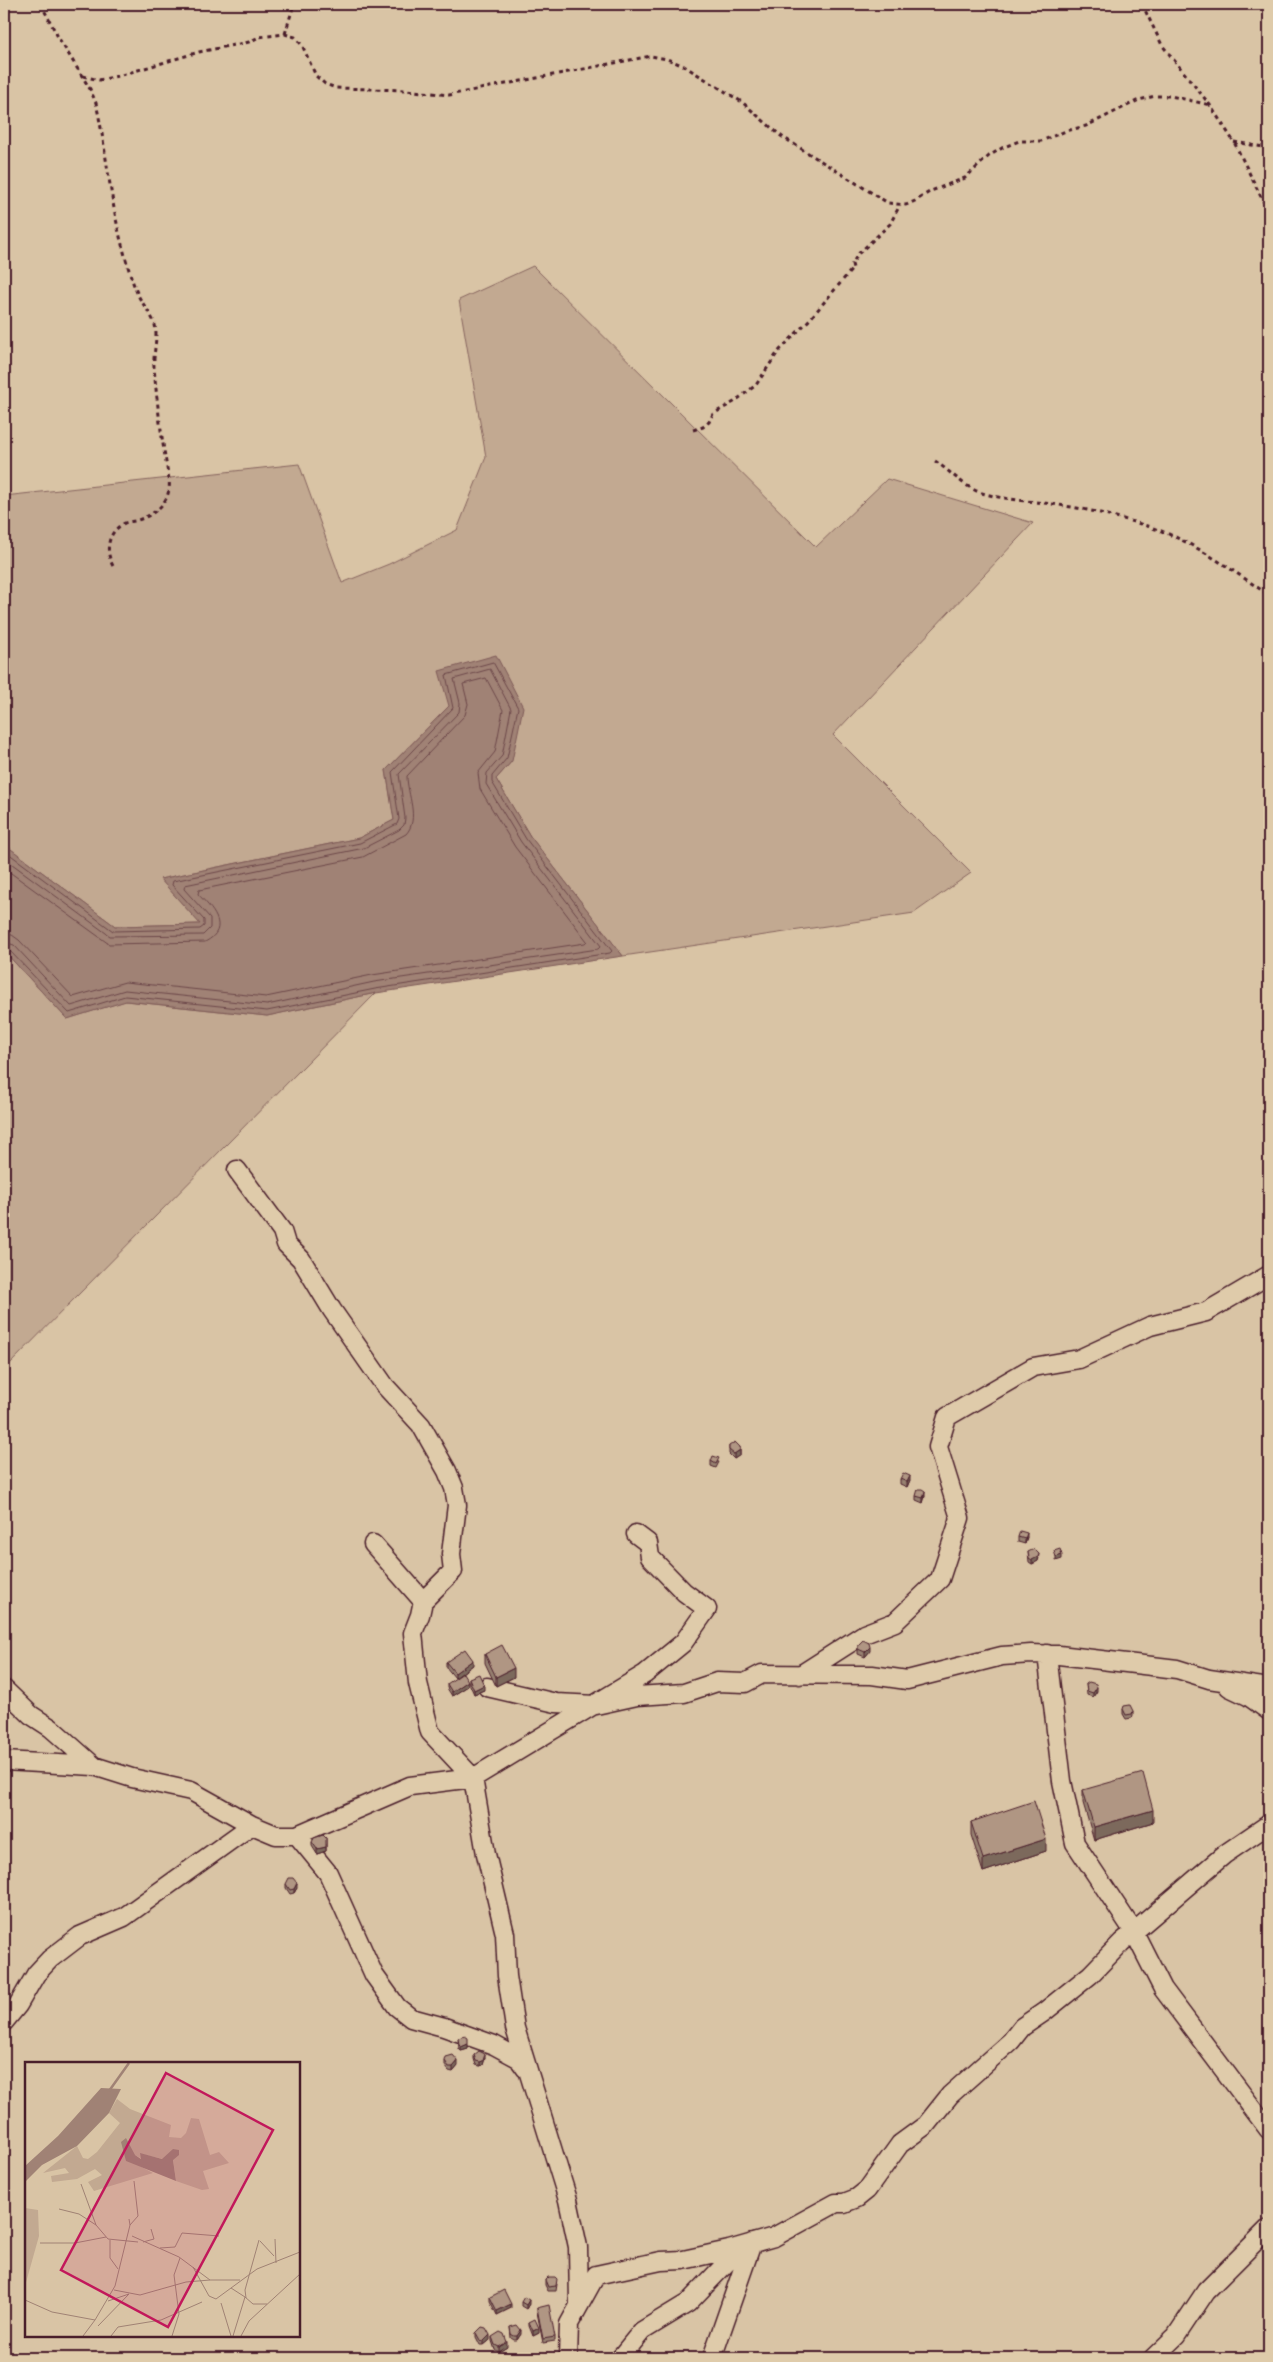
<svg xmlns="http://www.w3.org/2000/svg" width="1273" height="2362" font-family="Dekko,sans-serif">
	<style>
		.green { fill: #c2a991; stroke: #86645e }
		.water { fill: #a08275; stroke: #7e5a57 }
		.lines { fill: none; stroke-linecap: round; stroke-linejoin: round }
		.shore { stroke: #6c4749; stroke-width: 1 }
		.street-casing { stroke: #4a1f2b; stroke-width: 21 }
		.path { stroke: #4a1f2b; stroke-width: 3; stroke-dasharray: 4 4; stroke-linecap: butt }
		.street { stroke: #dfcbaa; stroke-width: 18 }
		.wall { fill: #978171; stroke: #4a1f2b }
		.shaded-wall { fill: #7b695c; stroke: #4a1f2b }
		.building { fill: #b09683; stroke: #4a1f2b }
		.inset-river { fill: none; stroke: #a08275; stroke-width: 2.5 }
		.inset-road { fill: none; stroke: #a08274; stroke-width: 1 }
		.view { fill: #c2185b; fill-opacity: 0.15; stroke: #c2185b; stroke-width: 2.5 }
		.inset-edge { fill: none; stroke: #4a1f2b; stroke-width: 2.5 }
	</style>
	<rect width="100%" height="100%" fill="#d9c4a5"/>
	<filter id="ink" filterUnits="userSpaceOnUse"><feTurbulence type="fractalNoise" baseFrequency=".02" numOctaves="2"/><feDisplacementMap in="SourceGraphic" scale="10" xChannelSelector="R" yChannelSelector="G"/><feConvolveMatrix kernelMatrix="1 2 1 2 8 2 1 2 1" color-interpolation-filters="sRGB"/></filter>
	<g filter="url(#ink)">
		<!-- green -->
		<path class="green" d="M533,266L816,547L887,479L1033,523L833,735L971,873L914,913L623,956L530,836L496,779L512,761L449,706L386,770L394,820L359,838L160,879L201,924L115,926L4,844V496L299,464L342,583L389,564L457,530L486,457L459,300Z
			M4,951L67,1019L125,1001L267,1016L376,993L4,1370Z"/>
		<!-- water -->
		<path class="water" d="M496,655L523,707L512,761L496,779L530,836L623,956L376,993L267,1016L126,1001L67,1019L4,951V844L115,926L200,924L160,879L359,838L394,820L386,770L449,706L439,671Z"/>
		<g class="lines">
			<!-- shore -->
			<path class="shore" d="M4,850L113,931L200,929L204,926V920L172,885L173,881L360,843L397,824L399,819L392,772L453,708L446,675L493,662L518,708L507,758L492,776V782L526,839L612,951L610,953L375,989L267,1011L125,996L69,1013L9,950L4,948
				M4,858L110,936L203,935L210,928V918L184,889L185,885L364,848L399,830L404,825L405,818L399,774L459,712L460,703L454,679L490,669L511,709L502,756L487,773L486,784L521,842L601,946L598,949L374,982L267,1005L125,990L71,1006L14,945L4,942
				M4,868L109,944L205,942C232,928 211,908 198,894L199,890L363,857L406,834C420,819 407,794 407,776L465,715L468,704L463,684L486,678L503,710L495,752L478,773L480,789L515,847L587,941L585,943L372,975L266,997L125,982L73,997L19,940L12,935L4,934"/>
			<defs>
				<path id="street" d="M237,1170L282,1231L286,1244L301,1259L332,1310L385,1386L421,1425L447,1471L454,1488L457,1505L451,1554L453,1571L423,1601
					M373,1544L423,1601L420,1615L413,1633L418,1683L430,1732L473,1778L486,1854L505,1934L507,1976L515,2028L568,2200L578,2247L579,2304
					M1047,1654L1062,1781L1075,1843L1134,1932L1163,1989L1269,2130
					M800,1675L864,1634L895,1622L940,1579L960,1518L938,1447L947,1417L1033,1367L1079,1359L1150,1326L1206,1312L1269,1275
					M487,1687L556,1703L596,1705L637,1696L684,1693L717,1682L745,1683L762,1674L872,1675L907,1680L1002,1656L1031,1654L1059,1655L1177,1669L1209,1679L1269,1688
					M1229,1687L1248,1696L1269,1711
					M4,1689L31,1715L51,1728L94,1766L132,1778L191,1791L252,1825L276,1835H297L410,1786L473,1778L645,1674L683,1643L707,1609L684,1592L650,1557L648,1543L636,1534
					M4,1761L94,1766
					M297,1835L328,1873L374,1975L397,2007L411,2018L444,2027L494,2045L518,2058L526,2069
					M4,2022L18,2005L36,1974L50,1959L80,1936L124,1917L252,1825
					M568,2358L569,2324L596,2275L661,2261L683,2260L729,2250L774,2237L836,2203H844L857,2198L867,2190L900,2144L926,2125L950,2095L1011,2041L1022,2027L1044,2012L1090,1975L1122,1942L1225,1854L1269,1824
					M620,2358L642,2331L688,2303L737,2252L752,2243L712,2358
					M1153,2358L1176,2336L1206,2291L1269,2228"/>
			</defs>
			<!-- street casing -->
			<use href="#street" class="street-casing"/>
			<!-- path -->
			<path class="path" d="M41,4L58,37L90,89L96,103C107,152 110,203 124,252C128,267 132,282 138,295C143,305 152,315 155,325C158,338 153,353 154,367C157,404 162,442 169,479C172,501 156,514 138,520C133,522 127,521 123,524C107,533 105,551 113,566
				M1142,4L1162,45L1210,105L1234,142L1269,213
				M285,34L294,4
				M83,76L99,80L118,76L199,52L249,42L259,37L285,34L295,37L302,45L316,76L325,84L336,88L406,90L449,95L651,56L667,59L684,66L742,102L781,136L888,203L906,205L915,201L931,191L965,178L989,156L1002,148L1019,141H1041L1066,131L1086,126L1139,100L1155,96H1171L1210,105
				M1234,142L1269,148
				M693,430L703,427L709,422L713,414L734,402L756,385L778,352L810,319L853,268L852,264L858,254L890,224L900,205
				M935,461C950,471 965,488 982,493C1009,501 1038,501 1065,506C1092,510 1121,518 1147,526C1192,540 1230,569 1269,595"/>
			<!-- street -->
			<use href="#street" class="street"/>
		</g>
		<!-- wall -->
		<path class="wall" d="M729,1446L740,1447V1455L734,1459L729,1454Z
			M711,1461L719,1462L716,1468L711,1466Z
			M900,1479L910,1480L907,1487L900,1484Z
			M916,1496H925L923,1503L916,1500Z
			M1018,1537H1027L1025,1544L1018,1542Z
			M1028,1552L1039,1558L1038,1561L1032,1564L1029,1562Z
			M858,1645L870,1651L865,1657L858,1654Z
			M485,1654L514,1677L496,1686L485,1663Z
			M446,1662L473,1665L455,1678L446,1667Z
			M469,1678L484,1690L474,1694L469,1683Z
			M447,1684L468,1686L452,1696L447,1688Z
			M1086,1684L1097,1691L1093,1697L1087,1695Z
			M1123,1709L1133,1711V1715L1132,1718L1126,1719L1123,1714Z
			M1083,1790L1153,1822L1094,1840L1083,1803Z
			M971,1822L1046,1851L983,1872L971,1835Z
			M326,1838V1851L317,1854L312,1846V1842Z
			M286,1884L297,1888L294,1893L290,1894L286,1888Z
			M458,2038L468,2049L461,2051L459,2049Z
			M474,2055L485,2058L483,2065L480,2066L476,2065L474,2059Z
			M445,2061L458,2066L453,2072L449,2071L445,2066Z
			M545,2280L557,2284L556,2291H548L545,2285Z
			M490,2297L511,2308L497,2315L490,2301Z
			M521,2302L529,2304L526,2309L521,2306Z
			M537,2308L555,2337V2341L543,2343L537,2312Z
			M529,2322L539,2333L533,2336L529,2326Z
			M510,2327L521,2334L517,2340H514L511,2338Z
			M476,2333L490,2340L484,2345H480L476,2337Z
			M492,2337L507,2347L499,2352L495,2350L492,2341Z"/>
		<!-- shaded-wall -->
		<path class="shaded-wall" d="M740,1450V1455L734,1459V1454Z
			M910,1476V1480L907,1487V1482Z
			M925,1491V1496L923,1503V1498Z
			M1027,1533V1537L1025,1544V1539Z
			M1039,1554L1038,1561L1032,1564V1560Z
			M1062,1555V1559L1056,1561V1557Z
			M870,1647V1651L865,1657V1652Z
			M473,1660V1665L455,1678V1673Z
			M514,1668V1677L496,1686V1677Z
			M468,1681V1686L452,1696V1692Z
			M484,1685V1690L474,1694V1690Z
			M1097,1687V1691L1093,1697V1693Z
			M1153,1810V1822L1094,1840V1827Z
			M1046,1839V1851L983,1872V1859Z
			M326,1847V1851L317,1854V1849Z
			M297,1883V1888L294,1893V1889Z
			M468,2044V2049L461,2051V2047Z
			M485,2054V2058L483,2065L480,2066V2062Z
			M458,2061V2066L453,2072V2067Z
			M529,2300V2304L526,2309V2305Z
			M511,2304V2308L497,2315V2311Z
			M539,2328V2333L533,2336V2331Z
			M521,2330V2334L517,2340V2336Z
			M490,2335V2340L484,2345V2341Z
			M507,2342V2347L499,2352V2347Z"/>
		<!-- building -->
		<path class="building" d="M735,1442L740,1447V1450L734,1454L729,1450V1446Z
			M713,1456L719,1458L716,1464L711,1461Z
			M903,1473L910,1476L907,1482L900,1479Z
			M918,1489H922L925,1491L923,1498L916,1496Z
			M1020,1531L1027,1533L1025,1539L1018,1537Z
			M1034,1549L1039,1554L1038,1557L1032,1560L1029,1558L1028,1552Z
			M1060,1549L1062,1555L1056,1557L1054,1551Z
			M863,1640L869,1643L870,1647L865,1652L858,1649V1645Z
			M502,1645L514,1668L496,1677L485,1654Z
			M465,1649L473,1660L455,1673L446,1662Z
			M463,1673L468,1681L452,1692L447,1684Z
			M479,1674L484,1685L474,1690L469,1678Z
			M1089,1682L1096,1684L1097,1687L1093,1693L1087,1691L1086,1684Z
			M1130,1705L1133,1711L1132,1714L1126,1715L1123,1709L1124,1706Z
			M1143,1773L1153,1810L1094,1827L1083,1790Z
			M1034,1801L1046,1839L983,1859L971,1822Z
			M323,1835L326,1838V1847L317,1849L312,1842L314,1838Z
			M289,1878H293L297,1883L294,1889L290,1890L286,1884Z
			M465,2036L468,2038V2044L461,2047L459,2045L458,2038Z
			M479,2051L485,2054L483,2061L480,2062L476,2061L474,2055Z
			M453,2055L458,2061L453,2067H449L445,2061L446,2057Z
			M548,2277H555L557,2279L556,2286L548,2287L545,2280Z
			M504,2290L511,2304L497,2311L490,2297Z
			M524,2297L529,2300L526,2305L521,2302Z
			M549,2305L555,2337L543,2339L537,2308Z
			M535,2319L539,2328L533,2331L529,2322Z
			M517,2325L521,2330L517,2336H514L511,2334L510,2327Z
			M482,2327L486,2328L490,2335L484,2341L480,2340L476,2333Z
			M500,2332L504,2334L507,2342L499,2347L495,2345L492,2337Z"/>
	</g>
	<!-- overview -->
	<g transform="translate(25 2062)">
		<rect width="275" height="275" fill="#d9c4a5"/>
		<path d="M92,37L105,47L146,63L144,75L156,76L161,71L166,56L174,57L185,93L194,90L204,101L178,109L184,127L177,128L151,119L147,90L138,97L116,92L117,97L110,93L107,100L128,111L69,129L63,120L77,113L70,107L52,117L27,120L26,114L44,111L40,106L18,111L52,84L58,96L63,97L72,90L95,61L84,51ZM0,146L13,148L14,174L0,224Z" fill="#c2a991"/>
		<path d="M76,26L96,27L84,51L52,84L17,103L0,120V104L33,74ZM101,76L110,93L116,97L115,91L137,97L148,87L154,88V93L148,98L151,119L101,99L96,80Z" fill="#a08275"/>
		<path class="inset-river" d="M84,29L104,1"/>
		<path class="inset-road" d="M56,122L71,163L83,177L113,180M34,147L54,152L71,163M105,163L113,154L109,119M107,174L154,195L185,218H215M250,177L251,201M85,178V196L93,207M235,179L249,194M118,180L129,177L126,167M15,181H50L81,175M135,186L150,185L157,171L194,174M168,205L184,234L191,237L232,207L275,190M206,226L220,235L208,274M89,228L115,233L161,220L185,218M220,235L228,242H242M221,236L220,228L234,178M0,238L27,250L70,258L58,274M196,241L206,274M70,258L90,224L105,163L104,157M73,264L104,232L83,239M86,274L93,265L136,258L177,240M147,274L154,252L149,213L155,196M216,274L224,259L275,212"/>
		<path class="view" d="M141,11L248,68L143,265L36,208Z"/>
		<rect width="275" height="275" class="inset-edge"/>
	</g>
	<!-- margin -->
	<rect width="1273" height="2362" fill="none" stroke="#dfcbaa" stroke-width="20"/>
	<rect x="10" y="10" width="1253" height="2342" fill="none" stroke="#4a1f2b" stroke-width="2" filter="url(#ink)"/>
</svg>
